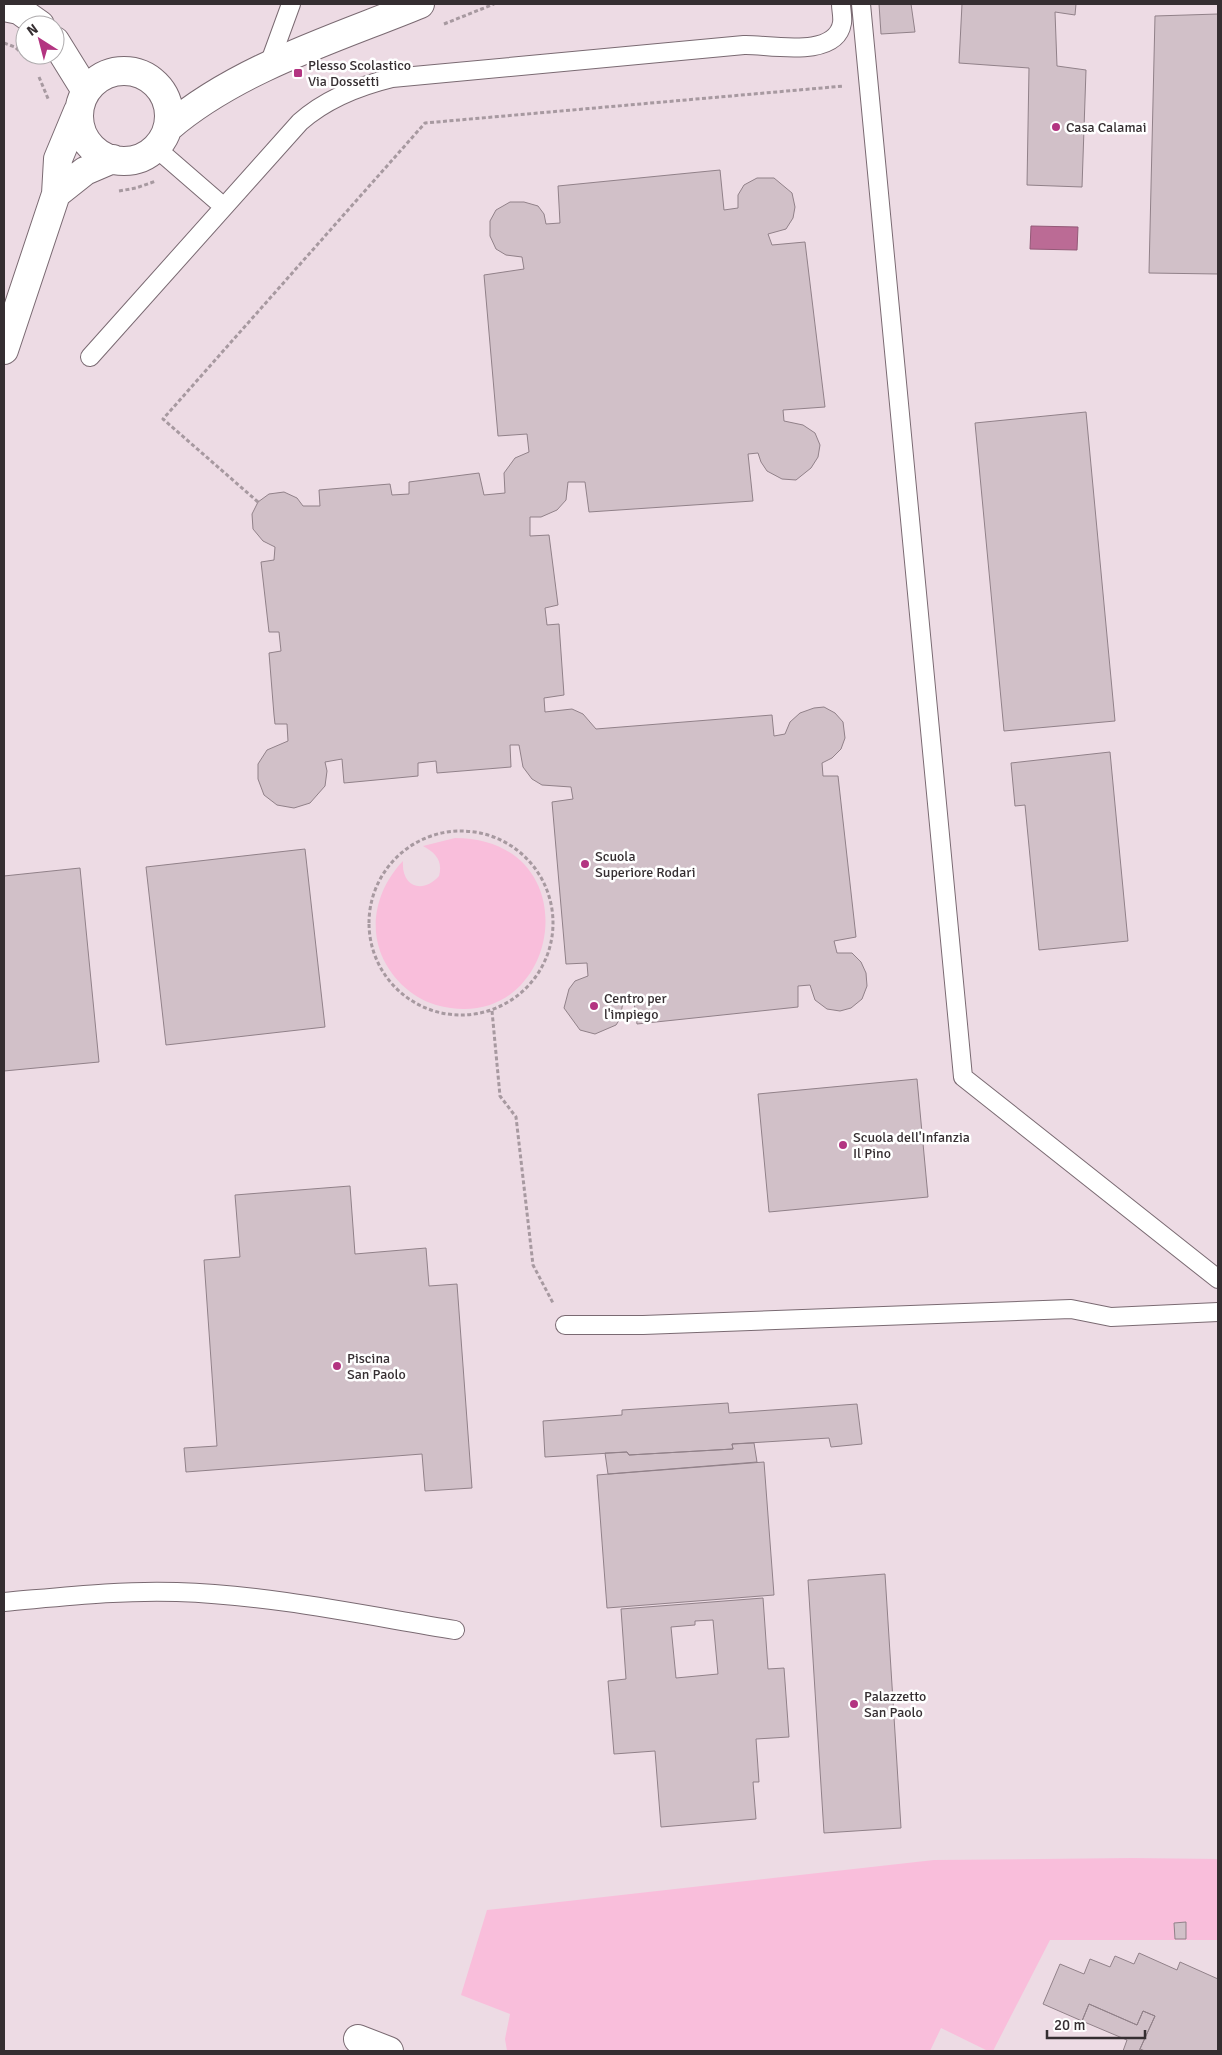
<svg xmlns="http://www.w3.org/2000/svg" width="1222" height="2055" font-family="Signika,sans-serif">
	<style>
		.green { fill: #f9bedb }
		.water { fill: #bb6b95; stroke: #935977 }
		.building { fill: #d1c0c8; stroke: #918189; fill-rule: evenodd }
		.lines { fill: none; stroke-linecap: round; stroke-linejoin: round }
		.lane-casing { stroke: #7a6a72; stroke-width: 20 }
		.street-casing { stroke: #7a6a72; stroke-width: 30 }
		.path { stroke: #a799a0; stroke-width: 3; stroke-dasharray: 4 2.5; stroke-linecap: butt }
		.lane { stroke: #fff; stroke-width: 18 }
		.street { stroke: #fff; stroke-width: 28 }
		.poi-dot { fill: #b33481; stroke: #fff; stroke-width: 2 }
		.labels { text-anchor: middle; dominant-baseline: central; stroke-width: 5; stroke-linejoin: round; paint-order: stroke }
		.poi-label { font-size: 14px; fill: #352e31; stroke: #fff; text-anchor: start }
	</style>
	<rect width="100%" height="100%" fill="#eddbe4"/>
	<!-- green -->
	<path class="green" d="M455,838C595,839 560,1040 436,1005C410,997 389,976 380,951C369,919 380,885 403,861C401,886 422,895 439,876C443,861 436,853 423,846Z
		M1132,1858L1218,1859V1940H1050L993,2051H988L941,2028L930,2051H507L505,2039L510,2014L461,1995L487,1910L934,1860Z"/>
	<!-- water -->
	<path class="water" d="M1031,226L1078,227L1077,250L1030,249Z"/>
	<!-- building -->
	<path class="building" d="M879,4H911L915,32L881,34Z
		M962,4H1076L1075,15L1055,12L1057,66L1086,70L1082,187L1027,185L1029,68L959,63Z
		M1218,14V274L1149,273L1155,16Z
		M720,170L724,210L738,208V195L744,185L757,178H774L792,193L795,207L793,218L786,229L768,234L772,245L805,242L825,407L783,410L784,421L803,425L815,433L820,445L818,457L811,468L796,480L782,479L767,471L761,462L758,453L748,454L753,501L589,512L585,482H568L566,500L557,510L541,517H530V536L549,535L558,605L545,608L547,625L559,624L564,695L544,698L545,712L572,709L583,714L596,729L772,715L774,736L785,734L790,722L800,713L814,708L824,707L835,713L843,722L845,738L841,749L832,758L822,763L823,776H838L856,937L834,941L837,953H852L861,962L866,973L867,986L862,999L851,1008L840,1011L827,1009L815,1000L810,985L798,986V1007L637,1024L634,1002H623L620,1019L616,1025L595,1034L580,1030L564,1008L569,989L575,981L588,976L587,963L566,964L552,802L573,799L571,787L542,785L532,779L523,767L519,745H510L511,767L437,773L436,761L418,763V776L344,783L342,759L325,762L327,771L325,786L310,803L294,808L277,805L264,795L258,779V764L267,750L288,741L287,724H275L274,715L269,653L281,651L279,632H269L261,562L274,560L275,547L263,541L253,529L252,514L258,502L269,494L284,492L297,498L303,506H320L319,490L390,484L392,495L409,494V482L479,473L484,495L505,493L504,473L515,458L529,452L527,434L498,436L484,275L524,269L522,257L506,255L496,249L490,236V221L496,210L510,202H524L538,206L544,214L546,224L560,223L558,186Z
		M1086,412L1115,721L1004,731L975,423Z
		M1110,752L1128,941L1039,950L1025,805L1015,806L1011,763Z
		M305,849L325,1027L166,1045L146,867Z
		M80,868L99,1062L4,1071V876Z
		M917,1079L928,1197L769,1212L758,1094Z
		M350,1186L355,1254L426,1248L429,1286L457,1284L472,1488L425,1491L422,1454L186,1472L184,1448L217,1446L204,1260L240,1257L235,1195Z
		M728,1403L729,1413L857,1404L862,1444L831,1447L829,1438L732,1444L733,1449L629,1455L627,1452L545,1457L543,1421L622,1415V1410Z
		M754,1443L757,1462L608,1474L605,1453L627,1452L629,1455L733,1449L732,1444Z
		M764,1462L774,1595L607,1608L597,1475Z
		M885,1574L901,1828L824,1833L808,1580Z
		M763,1598L768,1669L784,1668L789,1737L756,1739L759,1782H753L756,1819L661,1827L655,1751L614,1754L608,1681L626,1679L621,1609ZM713,1620L718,1674L676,1678L671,1627L695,1625V1621Z
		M1186,1922V1939H1175L1174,1923Z
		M1139,1953L1177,1970L1180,1962L1218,1979V2051H1145L1140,2049L1155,2016L1143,2011L1137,2025L1089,2004L1082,2021L1043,2004L1060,1964L1084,1974L1090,1959L1110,1967L1115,1956L1134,1964Z
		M1089,2004L1137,2025L1143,2011L1155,2016L1139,2051H1123L1127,2040L1082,2021Z"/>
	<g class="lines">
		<defs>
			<path id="lane" d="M861,4L963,1077L1218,1279
				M268,67L291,4
				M156,148L224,207
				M90,357L300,122C326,99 359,86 392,78L744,45C767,44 836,60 842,23C843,17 841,10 841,4
				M565,1325H643L1071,1309L1111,1317L1218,1312
				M4,1602C61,1597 120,1590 177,1592C270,1595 363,1615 455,1630"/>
			<path id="street" d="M4,7L19,10L40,25
				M55,41L86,91
				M79 116a45 45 0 1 1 90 0a45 45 0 1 1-90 0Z
				M169,127C238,68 337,38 420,4
				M56,194L85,171L113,159
				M4,350L56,194L58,159L78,111
				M358,2039L389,2051"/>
		</defs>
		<!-- lane casing -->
		<use href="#lane" class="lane-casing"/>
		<!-- street casing -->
		<use href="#street" class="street-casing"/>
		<!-- path -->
		<path class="path" d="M444,24L494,4
			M4,43L15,47L28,59
			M39,77L49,101
			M119,191L136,188L156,181
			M258,502L163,419L425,123L844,86
			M369 923a92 92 0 1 1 184 0a92 92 0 1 1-184 0Z
			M492,1011L500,1096L516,1117L533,1265L553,1303"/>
		<!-- lane -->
		<use href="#lane" class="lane"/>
		<!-- street -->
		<use href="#street" class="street"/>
	</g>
	<!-- markers -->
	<g class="poi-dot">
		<rect x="293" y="68" width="10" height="10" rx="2.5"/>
		<circle cx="1056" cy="127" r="5"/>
		<circle cx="585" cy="864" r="5"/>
		<circle cx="594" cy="1006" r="5"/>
		<circle cx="843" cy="1145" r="5"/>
		<circle cx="337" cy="1366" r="5"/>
		<circle cx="854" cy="1704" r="5"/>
	</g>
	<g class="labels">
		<!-- poi labels -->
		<g class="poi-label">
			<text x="308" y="65">Plesso Scolastico<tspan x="308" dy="16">Via Dossetti</tspan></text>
			<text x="1066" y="127">Casa Calamai</text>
			<text x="595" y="856">Scuola<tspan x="595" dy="16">Superiore Rodari</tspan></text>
			<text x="604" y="998">Centro per<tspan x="604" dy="16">l'impiego</tspan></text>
			<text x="853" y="1137">Scuola dell'Infanzia<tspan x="853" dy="16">Il Pino</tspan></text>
			<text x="347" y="1358">Piscina<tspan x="347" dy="16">San Paolo</tspan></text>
			<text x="864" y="1696">Palazzetto<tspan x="864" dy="16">San Paolo</tspan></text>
		</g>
	</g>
	<!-- border -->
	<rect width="1222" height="2055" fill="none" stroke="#352e31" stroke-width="10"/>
	<!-- north arrow -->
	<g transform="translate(40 40) rotate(324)"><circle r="24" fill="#ffffff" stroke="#aeabad"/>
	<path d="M0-4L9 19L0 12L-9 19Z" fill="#b33481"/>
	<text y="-8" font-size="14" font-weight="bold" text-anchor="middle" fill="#352e31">N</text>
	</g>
	<!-- scale -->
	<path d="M1047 2030v8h98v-8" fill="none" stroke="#352e31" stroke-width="2.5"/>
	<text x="1054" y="2030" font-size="15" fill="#352e31" stroke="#ffffff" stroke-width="4" paint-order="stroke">20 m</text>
</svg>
